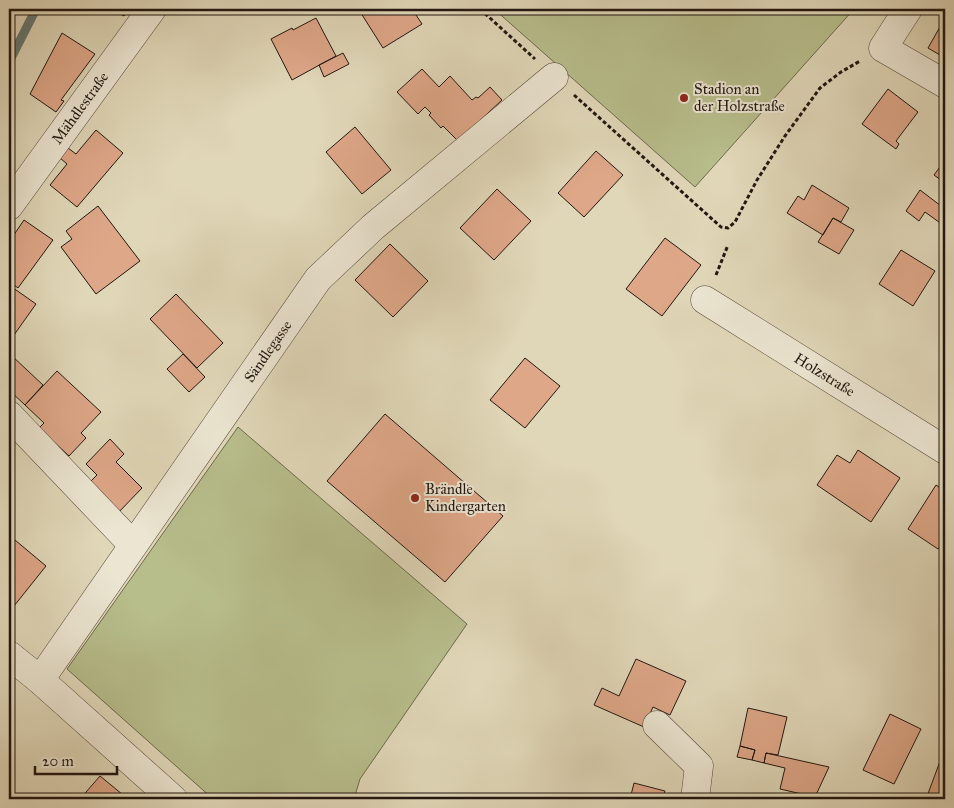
<svg xmlns="http://www.w3.org/2000/svg" width="954" height="808" font-family="'IM FELL Great Primer',serif">
	<style>
		.green { fill: #b7bd8b; stroke: #6c6a4e }
		.lines { fill: none; stroke-linecap: round; stroke-linejoin: round }
		.stream { stroke: #667773; stroke-width: 9 }
		.building { fill: #dea788; stroke: #211611 }
		.minor-casing { stroke: #51463b; stroke-width: 29 }
		.path { stroke: #211611; stroke-width: 3; stroke-dasharray: 4 2.5; stroke-linecap: butt }
		.minor { stroke: #ebe5d1; stroke-width: 28 }
		.poi-dot { fill: #8f2418; stroke: #ebe5d1; stroke-width: 2 }
		.labels { text-anchor: middle; dominant-baseline: central; stroke-width: 4; stroke-linejoin: round; paint-order: stroke }
		.poi-label { font-size: 15px; fill: #211611; stroke: #ebe5d1; text-anchor: start }
		.street-label { font-size: 15px; fill: #211611; stroke: #ebe5d1 }
	</style>
	<rect width="100%" height="100%" fill="#e0d7b8"/>
	<filter id="stains"><feTurbulence type="fractalNoise" baseFrequency=".004" numOctaves="4"/><feColorMatrix values="0 0 0 0 .2 0 0 0 0 .09 0 0 0 0 .02 0 0 0 .5 -.17"/></filter>
	<radialGradient id="worn" r=".72"><stop offset=".6" stop-color="#630" stop-opacity="0"/><stop offset="1" stop-color="#630" stop-opacity=".3"/></radialGradient>
	<!-- green -->
	<path class="green" d="M494,9H854L695,187Z
		M238,427L467,624L360,779L354,799H213L67,669Z"/>
	<g class="lines">
		<!-- stream -->
		<path class="stream" d="M9,62L36,9"/>
	</g>
	<!-- building -->
	<path class="building" d="M110,9H129L124,16Z
		M360,9H412L422,24L383,48L359,10Z
		M316,18L336,56L292,80L271,39L292,28L293,30Z
		M945,18V58L928,48Z
		M62,33L95,54L61,100L64,101L56,112L30,94Z
		M343,53L349,64L324,77L319,65Z
		M422,69L439,87L450,76L472,100L476,97L478,98L490,87L502,100L458,141L443,126L441,128L429,115L431,113L425,107L418,114L397,92Z
		M888,89L918,112L896,141L899,144L896,149L862,124Z
		M355,127L391,170L362,194L326,152Z
		M96,130L123,153L77,207L50,185L67,164L60,158L68,148L76,154Z
		M596,151L623,175L584,217L558,193Z
		M945,160V183L934,175Z
		M812,185L849,208L841,222L833,218L823,235L787,213L798,196L804,200Z
		M497,189L531,221L494,260L460,228Z
		M920,190L945,209V222L943,225L925,212L919,221L906,211Z
		M98,206L140,261L96,294L61,247L72,239L66,231Z
		M833,218L854,230L839,254L818,242Z
		M24,220L53,240L18,288L9,281V242Z
		M665,238L701,265L662,316L626,289Z
		M390,244L428,281L393,317L355,280Z
		M901,250L935,271L913,306L879,284Z
		M9,285L36,304L9,342Z
		M176,294L223,343L197,368L150,319Z
		M183,354L205,377L189,392L167,369Z
		M11,355L43,385L25,405L9,390V357Z
		M525,358L560,386L525,428L490,400Z
		M57,371L101,412L81,433L86,438L69,456L39,428L44,423L25,405Z
		M385,414L503,516L445,582L327,481Z
		M110,439L124,454L116,462L142,488L116,515L86,486L97,475L86,464Z
		M858,450L900,478L871,522L817,485L837,455L850,463Z
		M936,485L945,491V539L938,549L908,529Z
		M9,535L46,566L14,606L9,602Z
		M636,659L686,681L670,715L653,707L644,727L594,705L602,688L619,696Z
		M748,708L787,717L778,755L766,753L764,763L752,760L755,750L740,746Z
		M890,714L921,729L894,784L863,770Z
		M740,746L755,750L752,760L737,757Z
		M766,753L829,767L815,797L780,789L785,768L764,763Z
		M942,756L945,757V799H926Z
		M100,776L128,799H80Z
		M634,783L665,791L662,799H630Z
		M14,795L34,799H13Z"/>
	<g class="lines">
		<defs>
			<g id="minor">
				<path d="M908,9L883,48L945,84"/>
				<path id="s1" d="M9,206L152,9"/>
				<path id="s2" d="M705,300L945,450"/>
				<path d="M9,415L133,545"/>
				<path d="M9,655L40,680L173,799"/>
				<path id="s3" d="M40,680L318,279L373,227L554,77"/>
				<path d="M657,725L699,766L695,799"/>
			</g>
		</defs>
		<!-- minor casing -->
		<use href="#minor" class="minor-casing"/>
		<!-- path -->
		<path class="path" d="M480,9L535,59
			M574,95L721,227L728,228L735,222L757,180L785,136L820,88L841,72L860,61
			M716,275L728,245"/>
		<!-- minor -->
		<use href="#minor" class="minor"/>
	</g>
	<!-- markers -->
	<g class="poi-dot">
		<circle cx="684" cy="98" r="5"/>
		<circle cx="415" cy="498" r="5"/>
	</g>
	<g class="labels">
		<!-- poi labels -->
		<g class="poi-label">
			<text x="694" y="89">Stadion an<tspan x="694" dy="17">der Holzstraße</tspan></text>
			<text x="425" y="489">Brändle<tspan x="425" dy="17">Kindergarten</tspan></text>
		</g>
		<!-- street labels -->
		<g class="street-label">
			<text stroke="none"><textPath href="#s1" startOffset="121">Mähdlestraße</textPath></text>
			<text stroke="none"><textPath href="#s3" startOffset="400">Sändlegasse</textPath></text>
			<text stroke="none"><textPath href="#s2" startOffset="141">Holzstraße</textPath></text>
		</g>
	</g>
	<!-- margin -->
	<rect width="954" height="808" fill="none" stroke="#e0d7b8" stroke-width="30"/>
	<rect x="10" y="10" width="934" height="788" fill="none" stroke="#211611" stroke-width="2.5"/>
	<rect x="15" y="15" width="924" height="778" fill="none" stroke="#211611"/>
	<!-- scale -->
	<path d="M35 766v8h82v-8" fill="none" stroke="#211611" stroke-width="2.5"/>
	<text x="42" y="766" font-size="15" fill="#211611" stroke="#ebe5d1" stroke-width="4" paint-order="stroke">20 m</text>
	<rect width="100%" height="100%" filter="url(#stains)"/>
	<rect width="100%" height="100%" fill="url(#worn)"/>
</svg>
